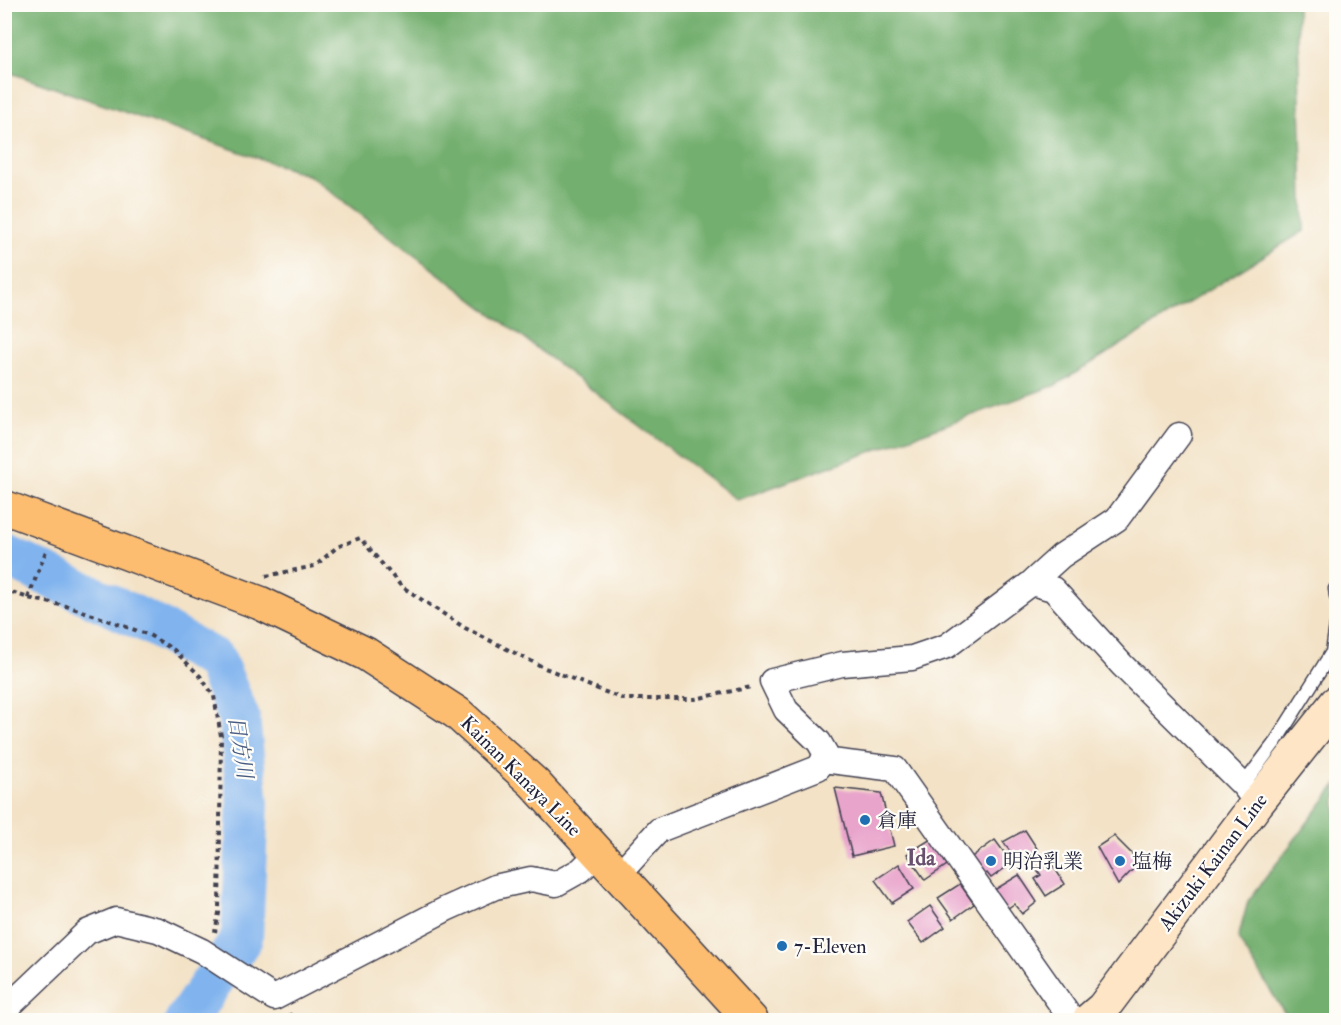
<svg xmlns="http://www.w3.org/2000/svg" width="1341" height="1025" font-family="'IM FELL Double Pica','Noto Serif JP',serif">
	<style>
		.forest { fill: #73af6e; stroke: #4a6854; stroke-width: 1.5 }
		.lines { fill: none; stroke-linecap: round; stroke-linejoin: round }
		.river { stroke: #81b4ee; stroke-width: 42 }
		.building { fill: #e9a4cc }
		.service-casing { stroke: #413f50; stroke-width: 15 }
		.minor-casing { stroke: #413f50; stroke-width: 27 }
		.secondary-casing { stroke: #413f50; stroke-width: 36 }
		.primary-casing { stroke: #413f50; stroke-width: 36 }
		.path { stroke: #413f50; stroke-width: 4; stroke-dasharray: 4.5 4.5; stroke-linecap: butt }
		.service { stroke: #fff; stroke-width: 12 }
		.minor { stroke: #fff; stroke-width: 24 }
		.secondary { stroke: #fee5c5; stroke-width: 33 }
		.primary { stroke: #fcbd6f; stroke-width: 33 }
		.poi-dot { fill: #1f6fb2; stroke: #fdfcf7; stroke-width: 2 }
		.labels { text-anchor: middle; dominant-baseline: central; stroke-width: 4.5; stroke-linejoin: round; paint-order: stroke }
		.street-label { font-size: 20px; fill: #22223b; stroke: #fdfcf7 }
		.poi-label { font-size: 20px; fill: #22223b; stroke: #fdfcf7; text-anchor: start }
		.water-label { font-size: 21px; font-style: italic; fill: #485c83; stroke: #fdfcf7 }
		.quarter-label { font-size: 22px; font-weight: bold; fill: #68506e; stroke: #fdfcf7 }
	</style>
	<rect width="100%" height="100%" fill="#fdfcf7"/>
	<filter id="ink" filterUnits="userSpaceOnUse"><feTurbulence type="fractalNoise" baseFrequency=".0167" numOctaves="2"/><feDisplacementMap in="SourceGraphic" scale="12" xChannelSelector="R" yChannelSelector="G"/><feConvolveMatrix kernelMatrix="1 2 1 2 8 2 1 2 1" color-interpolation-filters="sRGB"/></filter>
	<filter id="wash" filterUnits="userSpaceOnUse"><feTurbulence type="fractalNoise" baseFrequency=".008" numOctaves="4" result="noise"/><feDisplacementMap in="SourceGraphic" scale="24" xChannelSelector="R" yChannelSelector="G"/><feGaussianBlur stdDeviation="1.35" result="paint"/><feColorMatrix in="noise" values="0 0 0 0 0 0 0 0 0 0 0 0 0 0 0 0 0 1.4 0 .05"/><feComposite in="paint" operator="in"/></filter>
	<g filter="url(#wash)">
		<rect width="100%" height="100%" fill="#f3e2c6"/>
		<!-- forest -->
		<path class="forest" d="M5,4L1297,5L1304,231L1056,385L737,500L310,176L5,71Z
			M1336,785V1020H1289L1238,939L1248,901Z"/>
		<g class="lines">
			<!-- river -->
			<path class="river" d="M4,555L149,623L215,660L239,718L248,803L242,938L186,1020"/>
		</g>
		<g id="blocks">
			<!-- building -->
			<path class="building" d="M835,788L881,793L894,846L852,856Z
				M1025,830L1038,850L1018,862L1003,842Z
				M1114,836L1135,857L1137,865L1118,885L1097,847Z
				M931,839L947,865L925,880L907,854Z
				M995,840L1012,863L991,878L987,873L983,876L969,859Z
				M1050,861L1065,884L1046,896L1035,879L1041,875L1036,868Z
				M899,864L914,889L892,903L875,880Z
				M1019,875L1037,902L1022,914L1014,904L1004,911L991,892Z
				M960,884L974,904L953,919L938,898Z
				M930,906L945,927L923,943L907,922Z"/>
		</g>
	</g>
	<g filter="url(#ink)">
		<use href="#blocks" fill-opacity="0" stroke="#413f50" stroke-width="1.5"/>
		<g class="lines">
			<defs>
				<path id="service" d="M1335,589L1336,596
					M1243,785L1276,741L1332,652L1336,625"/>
				<path id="minor" d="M1031,583L1061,556L1117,519L1179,435
					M823,760L895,769L1072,1020
					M619,874L659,830L818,768L827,756L819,742L786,710L772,681L842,664L912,658L947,646L1031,583L1053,589L1122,665L1243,785L1257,803
					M4,1011L87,932L116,920L158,930L202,951L274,998L446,909L495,887L531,879L556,884L581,870L598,853"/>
				<path id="secondary" d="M1089,1020L1103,1008L1257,803L1336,703"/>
				<path id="primary" d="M4,507L260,603L366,654L457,713L534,783L751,1020"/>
			</defs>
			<!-- service casing -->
			<use href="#service" class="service-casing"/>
			<!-- minor casing -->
			<use href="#minor" class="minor-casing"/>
			<!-- secondary casing -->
			<use href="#secondary" class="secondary-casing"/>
			<!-- primary casing -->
			<use href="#primary" class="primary-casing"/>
			<!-- path -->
			<path class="path" d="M266,576L315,566L337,547L360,538L401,586L465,628L545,668L623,699H695L751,687
				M4,589L28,598L70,607L149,635L174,650L200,676L214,696L221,736L219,913L215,932
				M28,598L46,551
				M289,1014L295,1020"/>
			<!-- service -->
			<use href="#service" class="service"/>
			<!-- minor -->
			<use href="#minor" class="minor"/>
			<!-- secondary -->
			<use href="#secondary" class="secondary"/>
			<!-- primary -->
			<use href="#primary" class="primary"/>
		</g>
	</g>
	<!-- markers -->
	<g class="poi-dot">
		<circle cx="865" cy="820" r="6"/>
		<circle cx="991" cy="861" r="6"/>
		<circle cx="1120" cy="861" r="6"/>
		<circle cx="782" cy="946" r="6"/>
	</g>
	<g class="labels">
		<!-- street labels -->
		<g class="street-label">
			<text transform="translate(521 776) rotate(45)">Kainan Kanaya Line</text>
			<text transform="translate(1213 862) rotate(-53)">Akizuki Kainan Line</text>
		</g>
		<!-- poi labels -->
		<g class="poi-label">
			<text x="877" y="820">倉庫</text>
			<text x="1003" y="861">明治乳業</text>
			<text x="1132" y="861">塩梅</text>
			<text x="794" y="946">7-Eleven</text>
		</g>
		<!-- water labels -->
		<g class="water-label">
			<text transform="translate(240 747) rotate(81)">日方川</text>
		</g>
		<!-- quarter labels -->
		<g class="quarter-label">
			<text x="921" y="858">Ida</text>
		</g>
	</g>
	<!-- margin -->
	<rect width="1341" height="1025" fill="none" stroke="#fdfcf7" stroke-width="24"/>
</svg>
